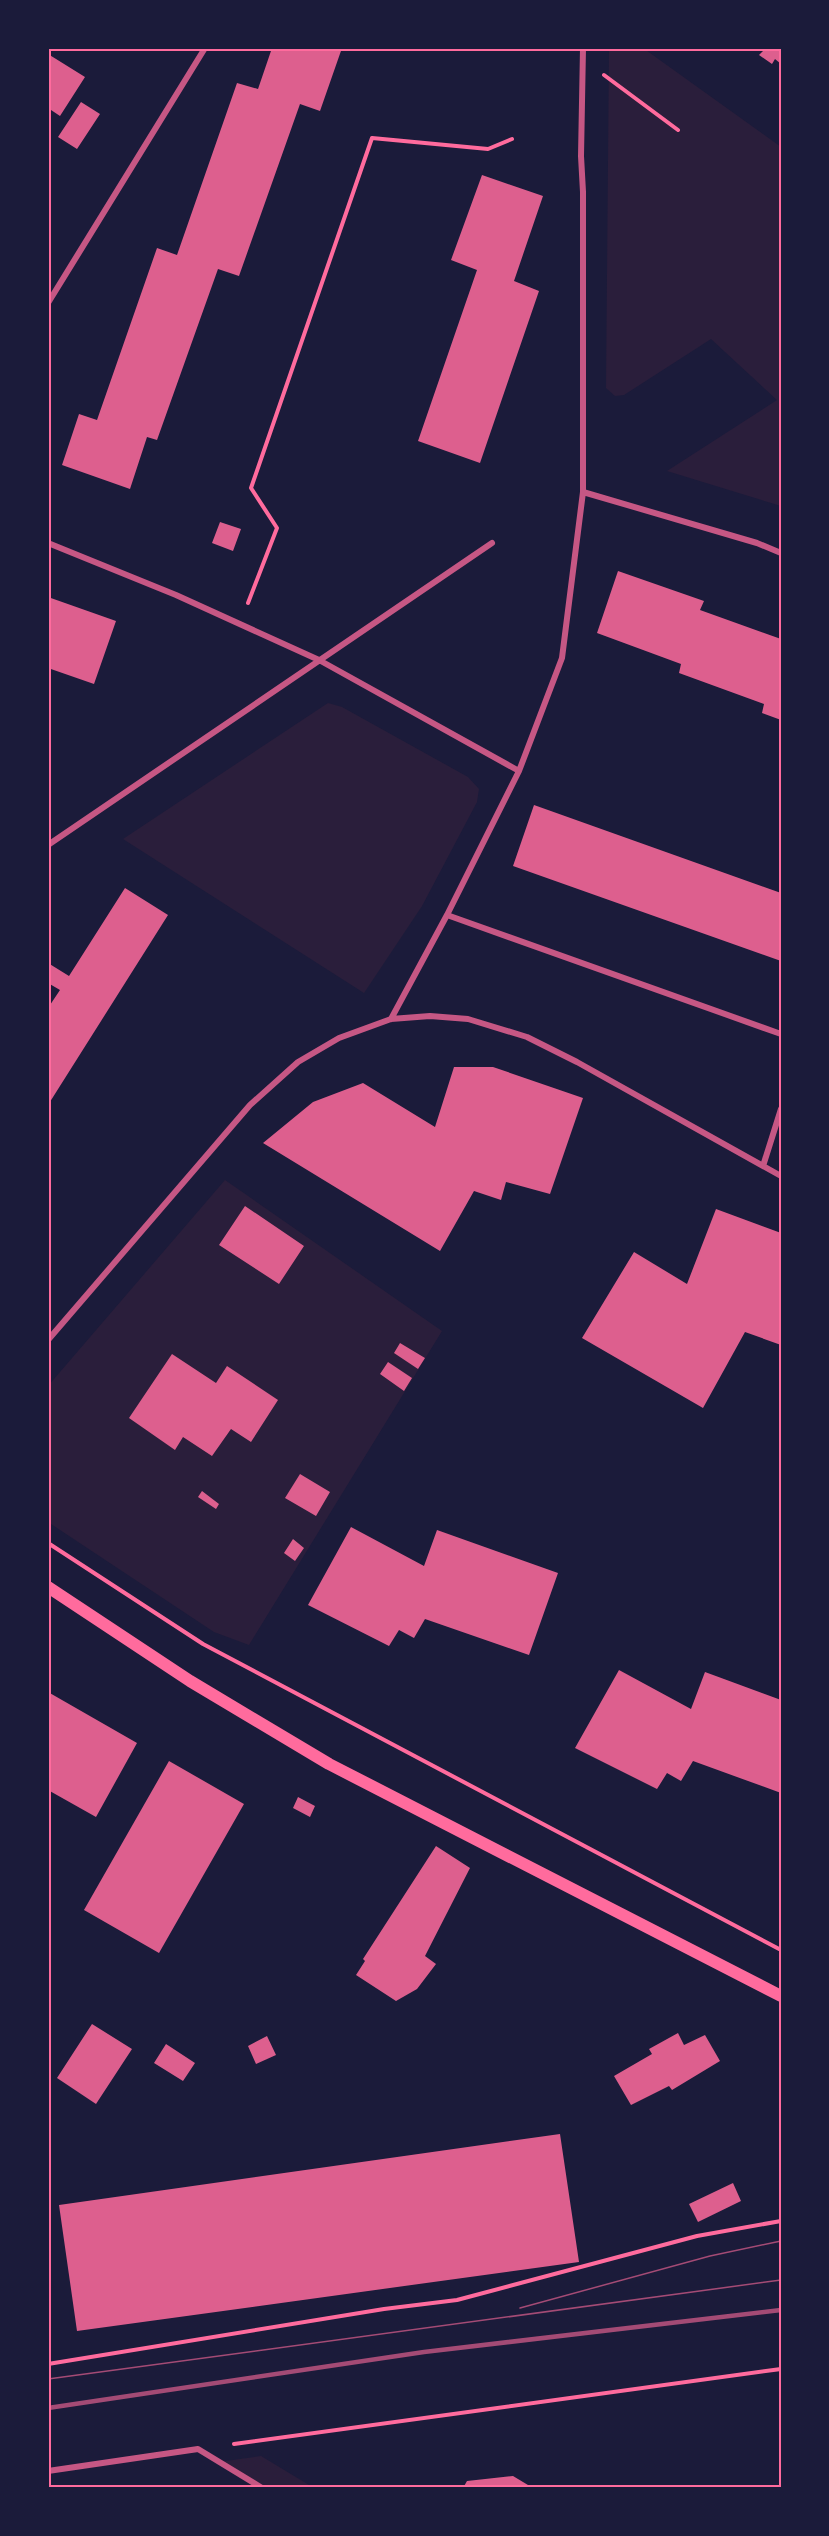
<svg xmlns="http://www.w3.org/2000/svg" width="829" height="2536" font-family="Bitter,serif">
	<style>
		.green { fill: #2a1e3b }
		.building { fill: #dd5f8e }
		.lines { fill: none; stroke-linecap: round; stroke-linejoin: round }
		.path { stroke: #ff6b9d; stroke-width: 4 }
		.minor { stroke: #c65784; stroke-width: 6 }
		.secondary { stroke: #ff6b9d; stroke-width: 12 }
		.tram { stroke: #a44b75; stroke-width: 1.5 }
		.rail { stroke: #a44b75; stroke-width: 4.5 }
		.neatline { fill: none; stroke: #ff6b9d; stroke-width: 2 }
	</style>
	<rect width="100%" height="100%" fill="#1b1b3a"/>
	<!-- green -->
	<path class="green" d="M609,48H643L781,147V506L667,471L777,400L711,339L624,395L615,396L606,388Z
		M328,703L342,707L468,777L479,789L477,802L422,906L364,993L123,839Z
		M225,1180L442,1331L249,1645L214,1632L48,1522V1386Z
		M261,2456L314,2488H262L219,2462Z"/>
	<!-- building -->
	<path class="building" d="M272,48H342L320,111L300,104L239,276L218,269L157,440L147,437L130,489L62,465L79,414L97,420L157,248L177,255L237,83L258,89Z
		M759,48H781V64L775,59L772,64L759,55L763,51Z
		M48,54L85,77L60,116L48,108Z
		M81,102L100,114L77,149L58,137Z
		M482,175L543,196L514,281L539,291L480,463L418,441L477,270L451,260Z
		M220,522L241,529L233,551L212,543Z
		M618,571L704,601L700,610L781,639V720L762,713L764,704L679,673L681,664L597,633Z
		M48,597L116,621L94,684L48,668Z
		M534,805L781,893V961L513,866Z
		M125,888L168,915L48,1105V1008L60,990L48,983V963L69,976Z
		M454,1067H493L583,1098L550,1194L506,1182L501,1200L474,1191L440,1251L263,1143L313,1102L363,1083L435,1127Z
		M245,1206L304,1246L279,1284L219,1245Z
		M716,1209L781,1233V1345L745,1332L703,1408L582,1338L634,1252L687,1284Z
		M400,1343L425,1358L418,1369L394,1353Z
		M172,1354L216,1383L227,1366L278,1400L251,1442L231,1429L212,1456L183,1437L175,1450L129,1418Z
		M388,1362L412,1378L404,1391L380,1374Z
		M300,1474L330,1492L316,1516L285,1498Z
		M202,1491L219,1504L216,1509L198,1497Z
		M351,1527L424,1566L437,1530L558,1573L529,1655L425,1619L414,1638L399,1630L389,1646L308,1605Z
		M293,1539L304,1548L295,1561L284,1553Z
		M619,1670L691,1709L705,1672L781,1700V1793L693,1761L681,1781L667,1773L657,1789L575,1748Z
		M48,1692L137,1743L96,1817L48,1790Z
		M169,1761L244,1804L159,1953L84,1910Z
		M298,1797L315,1806L310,1817L293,1808Z
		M436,1846L470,1868L425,1956L436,1964L417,1989L396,2001L356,1975L365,1961L363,1959Z
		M92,2024L132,2049L96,2104L57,2078Z
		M678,2033L684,2045L705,2035L720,2061L672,2090L669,2086L631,2105L614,2076L652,2054L649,2049Z
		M267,2036L276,2055L256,2064L248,2046Z
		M166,2044L195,2063L183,2081L154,2063Z
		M560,2134L579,2262L77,2331L59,2205Z
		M733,2183L741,2201L698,2222L689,2204Z
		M513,2476L533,2488H463L467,2481Z"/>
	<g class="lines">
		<!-- path -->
		<path class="path" d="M604,75L678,130
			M248,603L277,528L251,488L372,138L488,149L512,139
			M48,1543L203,1644L781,1950
			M48,2364L384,2309L457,2300L697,2236L781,2221
			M234,2444L781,2369"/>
		<!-- minor -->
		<path class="minor" d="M48,303L205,48
			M583,492L757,543L781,553
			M48,543L176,595L319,660L519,771
			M48,845L492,543
			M447,915L781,1034
			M391,1019L447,915L519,771L562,658L583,492V192L581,156L583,48
			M763,1166L781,1109
			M48,1340L250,1105L298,1062L339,1038L391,1019L430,1016L468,1019L527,1037L577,1062L781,1176
			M48,2471L198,2449L262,2488"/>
		<!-- secondary -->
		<path class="secondary" d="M48,1587L190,1681L329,1764L781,1996"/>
		<!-- tram -->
		<path class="tram" d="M520,2308L710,2256L781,2241
			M48,2379L781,2280"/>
		<!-- rail -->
		<path class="rail" d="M48,2408L424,2352L781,2310"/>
	</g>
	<!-- border -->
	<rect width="829" height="2536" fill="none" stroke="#1b1b3a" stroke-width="99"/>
	<rect x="50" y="50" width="730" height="2436" class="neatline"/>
</svg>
